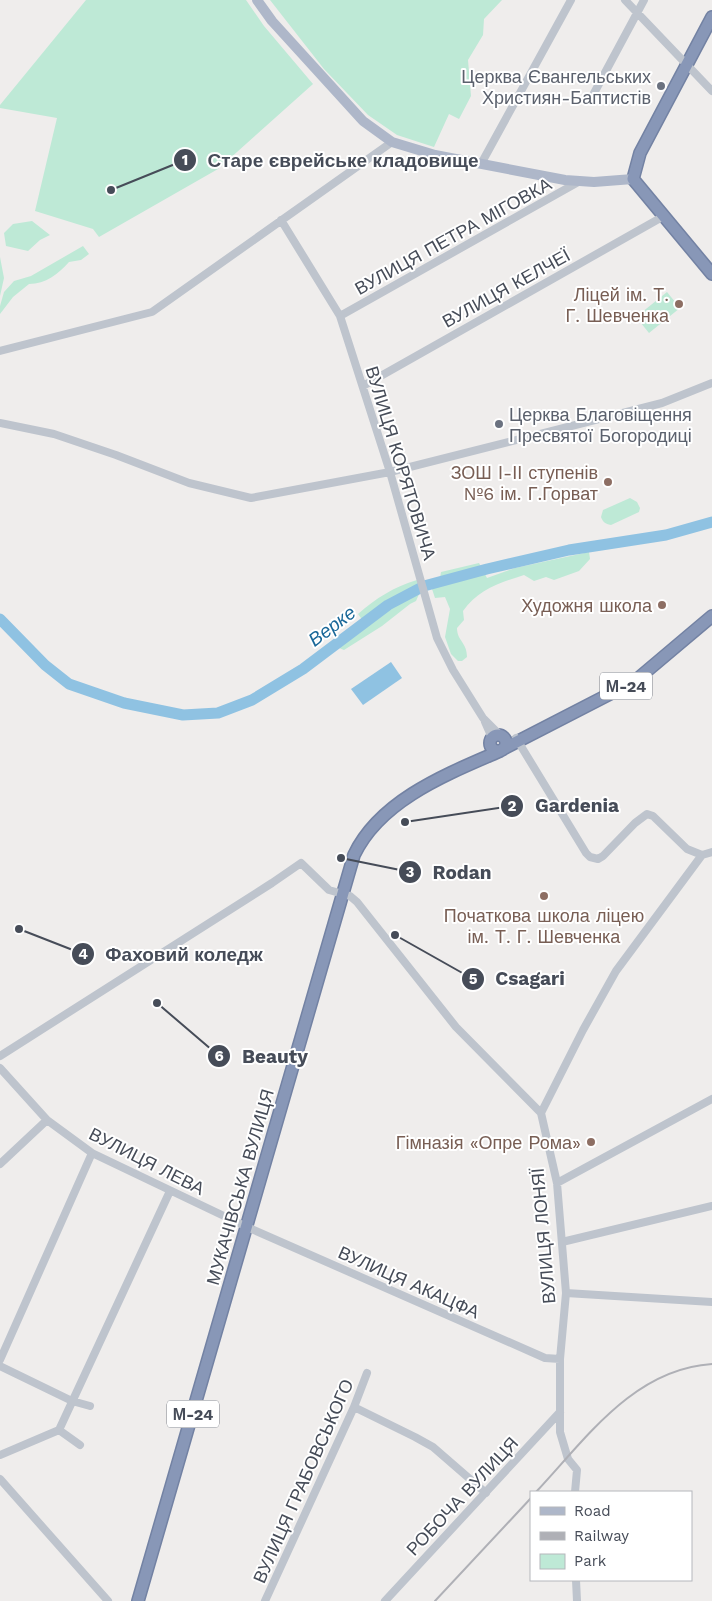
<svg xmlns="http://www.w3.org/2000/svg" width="712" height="1601" font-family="'Work Sans',sans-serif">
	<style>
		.green { fill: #bee9d6 }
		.water { fill: #8fc2e2 }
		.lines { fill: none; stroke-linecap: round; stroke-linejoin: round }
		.river { stroke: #8fc2e2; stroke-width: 11 }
		.highway-casing { stroke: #7382a3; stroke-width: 14 }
		.minor { stroke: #bec4cd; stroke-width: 8 }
		.major { stroke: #aeb7c9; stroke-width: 10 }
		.highway { stroke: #8897b7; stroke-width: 11 }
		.rail { stroke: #afb0b6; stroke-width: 2 }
		.worship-dot { fill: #6b7280; stroke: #fff; stroke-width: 2 }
		.education-dot { fill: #8d6e63; stroke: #fff; stroke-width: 2 }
		.labels { text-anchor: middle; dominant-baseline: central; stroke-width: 4; stroke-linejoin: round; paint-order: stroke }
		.shield { fill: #fff; stroke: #7e828a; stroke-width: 1 }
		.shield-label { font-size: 16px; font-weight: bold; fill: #464c58 }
		.worship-label { font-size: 18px; fill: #5b616d; stroke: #fff; text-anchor: end }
		.street-label { font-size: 18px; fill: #464c58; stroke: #fff }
		.education-label { font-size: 18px; fill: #785e54; stroke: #fff; text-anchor: end }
		.water-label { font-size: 19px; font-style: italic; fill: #196798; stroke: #fff }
		.leader { fill: none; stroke: #464c58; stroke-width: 2 }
		.callout-dot { fill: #464c58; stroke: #fff; stroke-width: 2 }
		.mark-label { font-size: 15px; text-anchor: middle; font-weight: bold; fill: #fff }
		.callout-label { font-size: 19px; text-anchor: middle; font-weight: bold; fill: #464c58; stroke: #fff; stroke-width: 4; stroke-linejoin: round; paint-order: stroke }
	</style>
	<rect width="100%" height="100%" fill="#efedec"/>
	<!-- green -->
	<path class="green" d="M86,0H246L264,26L313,84L218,169L99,237L93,229L35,211L57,118L0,108V105Z
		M270,0H502L484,19L483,35L468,60L471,96L459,119L449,114L434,147L397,135L368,115L324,69Z
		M32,221L50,235L40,240L28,251L6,246L4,233L13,224Z
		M83,246L89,254L81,260L69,262C58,274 46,284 29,284L13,297L0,314V306L4,292L14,281L31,276Z
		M0,257L4,278L0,296Z
		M667,292L680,308L649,333L636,317Z
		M630,498L637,502L640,508L639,512L611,525C605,524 603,522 601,517L603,510Z
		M589,552L590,559L579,571L554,580L546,577L534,581L524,575C499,583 478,590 463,611L464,620L457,628C457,641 467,642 467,657L462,661H458L451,654L445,637L450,609L445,597L435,598L432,589L439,584L441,572L479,563L487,578L515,568Z
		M417,580L420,592L416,601L410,604L382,626L344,650L339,648L366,625L358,614C376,598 394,587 417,580Z"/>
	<!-- water -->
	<path class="water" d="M391,662L402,678L363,705L351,689Z"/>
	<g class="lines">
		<!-- river -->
		<path class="river" d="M0,619L45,665L69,684L124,703L183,715L218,713L252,700L303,669L388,605L424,586L487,569L569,550L666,535L712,522"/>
		<defs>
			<path id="highway" d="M712,17L640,153L633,179L712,274
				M490 743a8 8 0 1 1 16 0a8 8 0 1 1-16 0Z
				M503,749L635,681L712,616
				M138,1601L354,855C380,800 447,774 500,751"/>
		</defs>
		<!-- highway casing -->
		<use href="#highway" class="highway-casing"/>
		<!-- minor -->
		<path class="minor" d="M625,0L712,91
			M593,95L644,0
			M481,164L571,0
			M281,220L340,316L390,472L437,638L453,670L483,718L500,735
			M340,316L580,181
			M0,351L152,312L392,142
			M363,386L664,216
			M0,423L54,434L116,455L189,483L251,498L390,472L662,403L712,383
			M485,722L492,738
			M516,738L586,853L590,857L598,859L603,856L635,823L647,814L653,816L687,849L702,855
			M0,1056L272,883L301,863L329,890L350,896L357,902L456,1027L541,1113L557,1183L566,1293L560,1359V1432L568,1459L577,1470L575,1492
			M0,1068L47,1120L92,1153L247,1227L545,1358L560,1359
			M541,1113L583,1030L616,971L702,855L712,852
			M0,1164L47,1120
			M557,1183L712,1099
			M562,1242L712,1206
			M566,1293L712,1302
			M0,1360L92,1153
			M0,1366L72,1401L90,1406
			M354,1407L415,1437L433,1447L486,1493
			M59,1430L170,1191
			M0,1455L59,1430L80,1445
			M0,1479L108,1601
			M576,1580L577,1601
			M265,1601L354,1407L367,1373
			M385,1601L560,1412"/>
		<!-- major -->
		<path class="major" d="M257,0L272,21L363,121L392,142L435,155L565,180L594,182L633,179"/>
		<!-- highway -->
		<use href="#highway" class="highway"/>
		<!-- rail -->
		<path class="rail" d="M536,1492C585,1440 633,1369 712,1364
			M435,1601L531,1498"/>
	</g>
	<!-- markers -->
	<g class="worship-dot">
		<circle cx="661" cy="86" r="5"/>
		<circle cx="499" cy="424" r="5"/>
	</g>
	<g class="education-dot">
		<circle cx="679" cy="304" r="5"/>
		<circle cx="608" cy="482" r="5"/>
		<circle cx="662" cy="605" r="5"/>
		<circle cx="544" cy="896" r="5"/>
		<circle cx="591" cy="1142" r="5"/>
	</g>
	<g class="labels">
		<!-- shield labels -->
		<g class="shield">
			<rect x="600" y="672.5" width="52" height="27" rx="4"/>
			<rect x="167" y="1400.5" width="52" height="27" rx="4"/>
		</g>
		<g class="shield-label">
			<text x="626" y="686">М-24</text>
			<text x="193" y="1414">М-24</text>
		</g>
		<!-- worship labels -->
		<g class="worship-label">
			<text x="651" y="76">Церква Євангельських<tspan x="651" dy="21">Християн-Баптистів</tspan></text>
			<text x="509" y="414" text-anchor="start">Церква Благовіщення<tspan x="509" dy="21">Пресвятої Богородиці</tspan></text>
		</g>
		<!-- street labels -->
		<g class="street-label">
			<text transform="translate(453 236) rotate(-29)">ВУЛИЦЯ ПЕТРА МІГОВКА</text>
			<text transform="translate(506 288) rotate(-29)">ВУЛИЦЯ КЕЛЧЕЇ</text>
			<text transform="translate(401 463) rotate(73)">ВУЛИЦЯ КОРЯТОВИЧА</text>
			<text transform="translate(147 1161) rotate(27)">ВУЛИЦЯ ЛЕВА</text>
			<text transform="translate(240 1187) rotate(-74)">МУКАЧІВСЬКА ВУЛИЦЯ</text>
			<text transform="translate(543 1236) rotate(-95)">ВУЛИЦЯ ЛОНЯЇ</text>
			<text transform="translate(409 1282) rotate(24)">ВУЛИЦЯ АКАЦФА</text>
			<text transform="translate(303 1481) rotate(-66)">ВУЛИЦЯ ГРАБОВСЬКОГО</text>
			<text transform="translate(462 1496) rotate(-47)">РОБОЧА ВУЛИЦЯ</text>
		</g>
		<!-- education labels -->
		<g class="education-label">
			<text x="669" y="294">Ліцей ім. Т.<tspan x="669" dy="21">Г. Шевченка</tspan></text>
			<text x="598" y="472">ЗОШ І-ІІ ступенів<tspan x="598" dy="21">№6 ім. Г.Горват</tspan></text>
			<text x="652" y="605">Художня школа</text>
			<text x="544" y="915" text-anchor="middle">Початкова школа ліцею<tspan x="544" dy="21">ім. Т. Г. Шевченка</tspan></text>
			<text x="581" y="1142">Гімназія «Опре Рома»</text>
		</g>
		<!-- water labels -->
		<g class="water-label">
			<text transform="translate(332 626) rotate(-37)">Верке</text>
		</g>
	</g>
	<!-- callouts -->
	<path class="leader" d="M111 190L185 160M405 822L512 806M341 858L410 872M19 929L83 954M395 935L473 979M157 1003L219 1056"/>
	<g class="callout-dot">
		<circle cx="111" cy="190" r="5"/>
		<circle cx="405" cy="822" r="5"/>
		<circle cx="341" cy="858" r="5"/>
		<circle cx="19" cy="929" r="5"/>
		<circle cx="395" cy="935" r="5"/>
		<circle cx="157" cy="1003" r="5"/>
		<circle cx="185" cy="160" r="12"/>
		<circle cx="512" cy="806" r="12"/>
		<circle cx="410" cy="872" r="12"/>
		<circle cx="83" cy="954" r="12"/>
		<circle cx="473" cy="979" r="12"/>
		<circle cx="219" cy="1056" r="12"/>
	</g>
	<g class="mark-label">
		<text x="185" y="165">1</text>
		<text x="512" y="811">2</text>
		<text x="410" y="877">3</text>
		<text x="83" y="959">4</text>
		<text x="473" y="984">5</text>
		<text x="219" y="1061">6</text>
	</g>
	<g class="callout-label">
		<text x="343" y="167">Старе єврейське кладовище</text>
		<text x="577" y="812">Gardenia</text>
		<text x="462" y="879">Rodan</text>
		<text x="184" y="961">Фаховий коледж</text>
		<text x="530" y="985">Csagari</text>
		<text x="275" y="1063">Beauty</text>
	</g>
	<!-- legend -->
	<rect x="530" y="1491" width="162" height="90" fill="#ffffff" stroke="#b5b7bc"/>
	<rect x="540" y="1507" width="25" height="8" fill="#aeb7c9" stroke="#b5b7bc"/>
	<text x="574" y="1516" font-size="15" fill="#464c58">Road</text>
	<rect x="540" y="1532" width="25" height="8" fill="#afb0b6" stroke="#b5b7bc"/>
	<text x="574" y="1541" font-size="15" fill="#464c58">Railway</text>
	<rect x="540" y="1554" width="25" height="15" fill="#bee9d6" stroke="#b5b7bc"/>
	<text x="574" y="1566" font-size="15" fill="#464c58">Park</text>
</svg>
